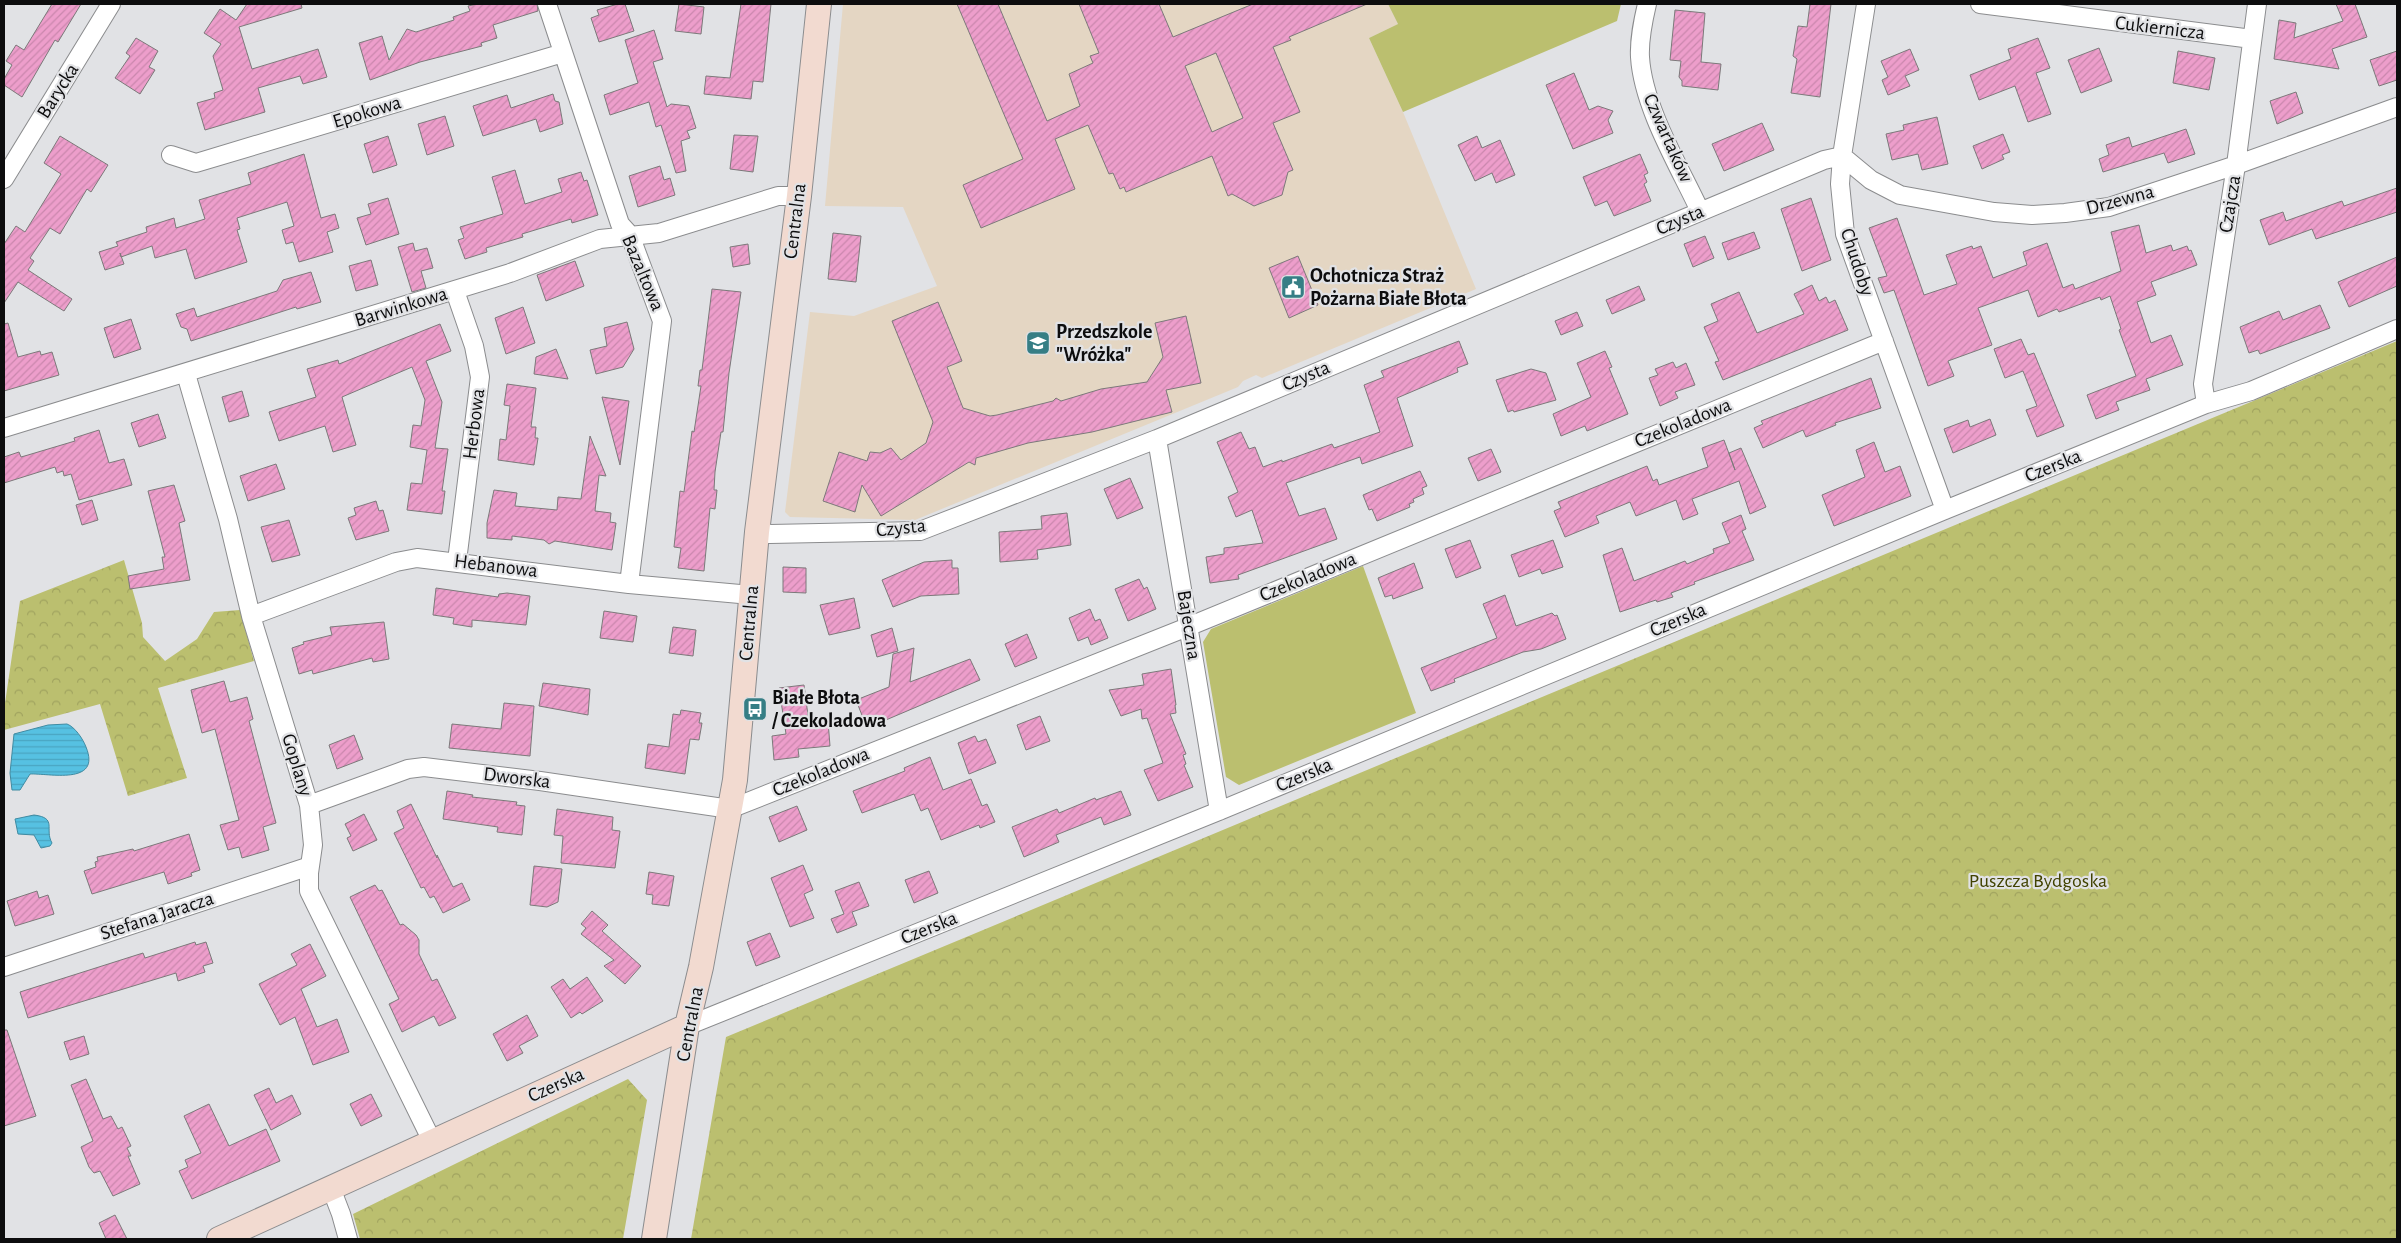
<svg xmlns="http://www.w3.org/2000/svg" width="2401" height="1243" font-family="'Alegreya Sans',sans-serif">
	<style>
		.education { fill: #e4d6c3 }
		.grass { fill: #bbbf6f }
		.forest { fill: url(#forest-crowns) }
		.water { fill: url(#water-rules); stroke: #408ba2 }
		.building { fill: url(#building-hatch); stroke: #7c797a; fill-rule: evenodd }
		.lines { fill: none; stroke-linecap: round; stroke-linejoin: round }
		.street-casing { stroke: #8b8c8e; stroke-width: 20 }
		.secondary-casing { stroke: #8b8c8e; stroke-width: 26 }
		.street { stroke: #fff; stroke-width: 18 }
		.secondary { stroke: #f2dad0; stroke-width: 24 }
		.labels { text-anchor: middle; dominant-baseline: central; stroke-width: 4.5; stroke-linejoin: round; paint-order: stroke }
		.street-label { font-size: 20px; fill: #0d0d0e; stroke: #e1e2e5 }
		.poi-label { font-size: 20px; font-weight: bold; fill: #0d0d0e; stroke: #e1e2e5; text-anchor: start }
		.park-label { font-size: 20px; fill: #414200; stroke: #e1e2e5 }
	</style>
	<defs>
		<pattern id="forest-crowns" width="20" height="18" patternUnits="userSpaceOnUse" patternTransform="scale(1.25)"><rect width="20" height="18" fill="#bbbf6f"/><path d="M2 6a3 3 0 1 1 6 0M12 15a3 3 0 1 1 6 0" fill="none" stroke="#a0a35f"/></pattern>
		<pattern id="water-rules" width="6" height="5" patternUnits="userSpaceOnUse" patternTransform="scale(1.25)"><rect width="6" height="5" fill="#56c1e2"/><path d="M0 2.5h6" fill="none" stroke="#4aa5c1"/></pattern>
		<pattern id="building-hatch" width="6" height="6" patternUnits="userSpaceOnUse" patternTransform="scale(1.25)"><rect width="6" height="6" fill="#ed9ecb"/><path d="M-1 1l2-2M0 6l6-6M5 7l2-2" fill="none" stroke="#ca87ad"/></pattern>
	</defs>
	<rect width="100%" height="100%" fill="#e1e2e5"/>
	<!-- education -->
	<path class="education" d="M843,4H1388L1398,24L1369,38L1403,112L1476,289L1262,378L1256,375L1243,381L1238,387L915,520L790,517L785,512L810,312L854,316L937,286L903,207L825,206Z"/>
	<!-- grass -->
	<path class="grass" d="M1388,4H1621L1617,21L1403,112L1369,38L1398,24Z
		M1363,566L1416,713L1239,785L1226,777L1203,642L1211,629Z"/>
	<!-- forest -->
	<path class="forest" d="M2397,341V1239H691L726,1037Z
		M124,560L142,623L143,637L165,661L197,639L214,612L240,610L254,661L158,688L187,778L128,796L100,704L4,730V710L20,601Z
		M628,1079L647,1100L623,1239H360L353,1214Z"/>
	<!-- water -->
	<path class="water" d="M67,724C75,727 83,739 86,747C102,786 48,773 30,774L20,790H12L10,773L14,734L48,725Z
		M34,815C58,818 44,829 52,843L50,846L41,848L34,835L18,834L15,819Z"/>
	<!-- building -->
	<path class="building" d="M52,4H81L58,42L55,40L22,97L4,85V79L12,65L6,61L16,45L24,50Z
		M247,4H301L302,8L239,27L252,69L318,49L327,77L303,84L300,76L258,88L265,112L205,130L197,103L215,98L214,93L223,90L213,56L221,44L204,33L220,9L236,20Z
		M477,4H537L538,11L493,25L497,38L481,43L482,46L420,62L370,80L359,43L382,36L389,60L407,29L416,32L454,20L453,17L470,11L468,6Z
		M618,4H625L634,31L599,42L591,18L599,15L597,10Z
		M679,4L704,7L701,34L675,31Z
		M741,4H771L763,82L753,81L751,99L704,94L706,76L730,78Z
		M957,4H998L1047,121L1080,106L1069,74L1093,63L1090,56L1099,53L1079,4H1159L1173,37L1253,4H1367L1289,37L1291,40L1273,47L1300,112L1273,123L1293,170L1288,172L1282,195L1254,206L1232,194L1228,196L1212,156L1126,192L1124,187L1120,189L1113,173L1109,174L1088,125L1055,139L1075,189L981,228L963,185L1023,159ZM1216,53L1243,118L1212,132L1185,66Z
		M1810,4H1831L1820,97L1791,93L1797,59L1793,56L1798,26L1807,27Z
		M2336,4H2355L2367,37L2332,49L2339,69L2274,59L2279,20L2296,23L2294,38L2343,21Z
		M1675,10L1705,13L1701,62L1721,64L1718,90L1682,86V81L1679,77L1681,61L1670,60Z
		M654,30L663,59L653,62L667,107L671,104L689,106L696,128L687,131L690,138L681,141L686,171L676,173L661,125L656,127L649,102L610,115L604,95L638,83L625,40Z
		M136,38L158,51L149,67L155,70L140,94L115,78L130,56L126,53Z
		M2038,38L2050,68L2036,73L2051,114L2028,122L2015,86L1979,100L1970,75L2011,59L2008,49Z
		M2099,48L2112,81L2081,93L2068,60Z
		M1910,49L1919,70L1905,76L1910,86L1888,95L1882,80L1888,77L1881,61Z
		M2178,51L2215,58L2209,90L2173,83Z
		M2397,51V80L2379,86L2370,60Z
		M1574,73L1589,110L1598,106L1613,111L1608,120L1613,133L1573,149L1546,85Z
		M2296,92L2303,113L2277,124L2270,101Z
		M553,94L555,101L559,102L563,124L540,132L536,119L483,136L473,106L507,95L511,108Z
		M445,116L454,146L427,155L418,124Z
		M1937,117L1948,164L1922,170L1918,154L1892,160L1886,134L1904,130L1903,125Z
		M1762,123L1774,150L1724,171L1712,144Z
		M2186,129L2195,154L2168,163L2164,153L2103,172L2099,159L2109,155L2106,145L2129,137L2132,147Z
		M2003,134L2010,152L2002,155L2004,159L1982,169L1973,146Z
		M734,135L758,136L753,172L730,169Z
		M60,136L108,165L91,192L87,189L60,234L50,228L30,258L34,261L28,270L72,299L64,311L18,282L4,303V244L16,226L25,232L61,174L44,163Z
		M388,136L397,165L373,173L364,144Z
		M1477,136L1482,148L1500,140L1515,175L1496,183L1492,173L1475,181L1458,145Z
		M304,154L321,218L335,214L339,228L327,232L333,252L299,262L293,242L286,244L282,230L294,226L287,202L237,218L240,229L237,230L247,262L195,279L186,249L155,258L152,246L121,257L120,253L124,264L105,270L99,252L118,246L116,242L147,232L146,227L174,218L176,228L205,219L199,200L251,184L248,173Z
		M1640,154L1648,173L1644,175L1647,182L1644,184L1651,201L1614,216L1607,201L1595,206L1583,177Z
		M660,166L664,180L670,178L675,195L638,207L629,176Z
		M515,170L525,204L562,192L558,179L581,172L584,181L587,180L598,215L572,223L571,219L522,234L523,237L486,248L487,252L465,259L458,240L464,238L460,227L503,214L492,177Z
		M2397,188V212L2316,239L2312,229L2269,245L2260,220L2283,212L2286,221L2342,201L2344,206Z
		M388,198L399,234L366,245L357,218L371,214L368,204Z
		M1811,198L1831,260L1802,271L1781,209Z
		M1897,218L1924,295L1957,284L1946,255L1972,246L1973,249L1981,246L1993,278L2027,265L2023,252L2047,243L2063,288L2073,284L2075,289L2121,271L2111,232L2139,225L2146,253L2171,245L2173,251L2187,246L2189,251L2191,250L2197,265L2151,282L2156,295L2137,302L2151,343L2171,335L2183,365L2146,379L2150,390L2116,402L2119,410L2096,419L2087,395L2136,376L2119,330L2121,329L2110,296L2101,300L2100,297L2059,312L2057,309L2038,317L2028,290L1978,308L1992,345L1948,361L1954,376L1928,386L1894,290L1884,293L1878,278L1887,276L1869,228Z
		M1754,232L1760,248L1728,260L1722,243Z
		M833,233L861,236L856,282L828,279Z
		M1705,236L1714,258L1693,267L1684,244Z
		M413,243L415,251L427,248L433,268L421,271L426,288L412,292L398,247Z
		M748,244L750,264L733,267L730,247Z
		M1298,256L1318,305L1289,318L1269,268Z
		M2397,257V286L2349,307L2338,282Z
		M371,260L378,285L356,291L349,266Z
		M575,261L584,286L546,301L537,275Z
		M311,272L321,302L297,309L296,307L191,341L187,329L181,327L176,314L194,308L197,317L277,291L283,280Z
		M1812,285L1819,301L1826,297L1829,303L1835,300L1848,330L1723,380L1715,362L1719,361L1704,327L1718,321L1711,304L1739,292L1757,333L1804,314L1794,294Z
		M1639,286L1645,300L1612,314L1606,300Z
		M712,289L741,292L729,373L723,432H721L715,472L714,490H717L715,509L710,508L704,571L678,568L681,548L674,547L680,491L684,492L692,431L694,432L701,386H698L700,370H702Z
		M938,302L962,361L947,367L963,408L990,416L997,415L1053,401L1056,398L1061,401L1101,389L1147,382L1163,357L1155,323L1186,316L1201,383L1166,390L1172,412L1092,432L1028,443L976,458L975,465L969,462L881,516L862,485L855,512L823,501L839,452L867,461L870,452L880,453L891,448L901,460L926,443L933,422L892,321Z
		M2320,305L2330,328L2260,354L2258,350L2249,353L2240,327L2279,311L2283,320Z
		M523,307L535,343L506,354L495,318Z
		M1577,312L1583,326L1561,335L1555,321Z
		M131,319L141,349L114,358L104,328Z
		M627,322L634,349L623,367L596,374L590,350L607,346L604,328Z
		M8,323L18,357L40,351L41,355L52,352L59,375L4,391V324Z
		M440,324L451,351L426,361L442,402L435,448L448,449L442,491H445L442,514L407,510L411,483L422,484L427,450L410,447L413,425L421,426L425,400L412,367L342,397L356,445L333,452L325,426L279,441L269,412L316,397L307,369L338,360L339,364Z
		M2021,339L2028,355L2034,353L2064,426L2037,437L2026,410L2037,406L2023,371L2005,378L1994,349Z
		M1459,341L1468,364L1457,368L1458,372L1397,398L1413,446L1362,464L1360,457L1286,483L1299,516L1325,508L1337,539L1238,575L1239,579L1210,583L1206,557L1224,554V548L1263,543L1252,510L1236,517L1228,497L1238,492L1217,442L1241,432L1249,449L1255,447L1263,467L1282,460V462L1332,444L1334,448L1380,432L1364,385L1384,377L1381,371Z
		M556,349L568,379L534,374L536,357Z
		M1605,351L1612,367L1609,368L1628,414L1587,431L1585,426L1561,436L1553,414L1591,397L1577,363Z
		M1673,362L1676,368L1686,363L1695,385L1675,392L1678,398L1660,406L1649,378L1658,375L1655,369Z
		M1531,369L1546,373L1556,400L1514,412L1513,410L1508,412L1496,380Z
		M1871,378L1881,408L1835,423L1836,425L1806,437L1803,430L1763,448L1754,428L1763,424L1761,421Z
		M507,384L536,388L531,427H536L535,438H538L534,465L498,460L500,439L506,440L510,406L504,405Z
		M242,391L249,416L229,422L222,397Z
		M602,397L629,401L620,465Z
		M158,414L166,438L139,447L131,423Z
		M1990,419L1996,435L1953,453L1944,429L1968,420L1970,427Z
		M99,430L109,463L124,459L132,485L79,500L71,474L64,476L63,471L57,473L55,467L4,483V457L19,452L21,457L28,455L75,441L74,438Z
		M590,436L606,476L599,475L595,511L611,513L610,522L616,523L612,550L555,541L549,544L544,540L512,536V540L487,538V523L494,490L517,493L515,506L557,510L558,497L581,499Z
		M1724,440L1735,470L1729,453L1741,448L1766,507L1750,514L1739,481L1692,499L1698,514L1683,520L1676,500L1636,516L1630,502L1596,516L1599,523L1565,537L1554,511L1561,508L1558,502L1647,466L1653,481L1657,479L1659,485L1708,467L1702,448Z
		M1874,442L1885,472L1900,466L1911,496L1834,526L1822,495L1865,477L1856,450Z
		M1491,449L1501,472L1478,481L1468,458Z
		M276,464L285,489L248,501L240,476Z
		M1420,471L1427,486L1422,488L1424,494L1413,499L1414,502L1409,504L1410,507L1377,521L1372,509L1369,510L1363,495Z
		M1130,478L1143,508L1117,519L1104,489Z
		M174,485L185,521L179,523L190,580L130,589L128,576L164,569L162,557H165L148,491Z
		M92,500L98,520L82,525L76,505Z
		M376,501L379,511L383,510L389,531L356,540L348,518L356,515L354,508Z
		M1067,513L1071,545L1037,550L1038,559L1000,562L999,532L1042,529L1041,516Z
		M1741,515L1746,529L1742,531L1754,560L1694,582L1695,584L1671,593L1673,597L1657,602L1656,600L1620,612L1603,555L1622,548L1634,581L1685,561L1687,564L1714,553L1713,549L1730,543L1722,523Z
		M289,520L300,555L272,562L261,527Z
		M1470,540L1481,568L1456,578L1445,549Z
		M1553,540L1563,567L1542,574L1540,569L1519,577L1511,555Z
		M952,560V568H958L959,594L921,596L893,607L882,580L924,562Z
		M1414,563L1423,588L1393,599L1392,595L1385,597L1378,578Z
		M783,567L806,568V593L783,592Z
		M1139,579L1144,589L1147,587L1156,609L1128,621L1115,589Z
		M436,588L498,597L499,594L507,593L530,596L526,625L472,620V627L453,624L454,618L433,615Z
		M1505,595L1516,626L1552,613L1555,616L1557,615L1566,639L1541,649L1523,652L1454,679L1455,682L1431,691L1421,668L1497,638L1483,604Z
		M854,598L860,628L829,635L820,605Z
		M1090,609L1095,621L1100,619L1108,638L1091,645L1088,637L1078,641L1069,618Z
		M604,611L637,616L633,642L600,638Z
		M384,622L389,659L373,662L372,658L313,674L312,670L299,674L292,648L304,644L303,642L332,635L330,627Z
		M673,627L696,630L693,656L669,653Z
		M892,628L898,651L877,657L871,635Z
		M1027,634L1037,658L1015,667L1005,644Z
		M914,648L910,682L970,659L980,680L867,728L856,700L889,687L893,654Z
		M1171,669L1176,705H1175L1176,713L1170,714L1186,754L1183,755L1186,764L1184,765L1193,787L1158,801L1144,770L1163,763L1147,718L1142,719L1141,709L1121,716L1109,690L1144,685L1142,674Z
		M224,681L230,702L247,697L253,719L249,721L276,823L263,827L269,850L242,858L239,847L228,850L220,825L239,820L215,729L202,733L191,690Z
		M543,683L590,689L588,715L539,706Z
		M804,685L809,723L828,721L830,746L798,749L799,757L774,760L772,736L786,734L779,688Z
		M504,703L534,706L530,756L449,748L452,724L501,729Z
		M681,710L701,713L699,723H702L699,740L690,739L685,774L645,768L648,744L669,747L673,714L680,715Z
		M1040,716L1050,741L1026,750L1017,725Z
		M354,735L363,759L337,769L329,745Z
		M975,736L978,742L986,739L996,763L969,774L958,743Z
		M930,757L943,790L971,779L982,806L987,804L995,822L980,828L979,825L941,840L928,808L921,811L914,794L862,813L853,791L905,771L904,768Z
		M447,791L473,795L472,797L517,802L516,805L525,806L522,835L497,832L498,827L443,819Z
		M1121,791L1131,815L1104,825L1101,817L1056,835L1059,842L1024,857L1012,827L1057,809L1059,813L1095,798L1096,800Z
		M411,804L437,858V855L453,887L462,883L470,900L443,913L434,896L430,898L424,887L421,888L394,833L404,828L397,811Z
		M797,806L807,830L779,842L769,817Z
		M557,809L613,817L612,830L620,831L615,868L561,863L563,836L554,835Z
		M364,814L377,840L353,851L347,838L351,836L345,824Z
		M189,834L200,870L191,873L192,876L168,884L164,872L92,894L84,871L96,867L95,862L98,861L97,857L133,849L134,851Z
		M803,865L813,890L804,894L814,918L790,927L771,878Z
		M534,866L562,869L558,902L547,907L530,905Z
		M929,871L938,893L914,903L905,880Z
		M649,872L674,876L669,906L652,904L653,895L646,894Z
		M859,882L869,906L852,912L857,925L837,933L831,919L844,914L835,891Z
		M375,885L379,891L382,890L400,925L403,924L416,935L419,940V954L432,981L437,979L456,1018L439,1026L434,1016L402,1032L389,1004L399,999L350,897Z
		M37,891L39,898L48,895L54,914L15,926L7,901Z
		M592,911L608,925L602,931L641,966L625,984L604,966L614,960L581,934L586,928L581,924Z
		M770,933L780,957L756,966L747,942Z
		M195,942L196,945L206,942L213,963L203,966L205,972L178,981L176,973L28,1018L20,992L143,953L145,958Z
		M310,944L326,976L301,989L317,1027L337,1019L349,1052L313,1065L295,1017L280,1025L259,984L297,965L291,954Z
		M587,977L603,1001L582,1014L580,1012L571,1018L551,987L563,979L570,989Z
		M527,1015L538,1036L519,1046L523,1053L507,1061L493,1034Z
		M4,1030H7L36,1116L4,1126Z
		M84,1036L89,1054L70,1060L64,1042Z
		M86,1079L103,1119L111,1116L118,1129L122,1127L131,1146L127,1148L131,1156H128L140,1184L113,1196L100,1171L94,1173L89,1167L81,1147L93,1141L71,1085Z
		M269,1088L276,1103L292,1095L301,1114L271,1130L254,1095Z
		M371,1094L382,1116L361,1126L350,1104Z
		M209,1104L229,1146L266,1129L280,1161L192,1199L179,1171L188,1167L185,1160L201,1153L184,1116Z
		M115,1215L127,1239H106L99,1223Z"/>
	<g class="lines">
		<defs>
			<path id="street" d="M547,4L620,224L630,235L662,321L629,584
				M1647,4C1643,21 1639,39 1640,57C1643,107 1679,166 1700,211
				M1866,4L1842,156L1840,184L1845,234L1945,510
				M1980,4L2252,39
				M171,155L196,163L563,53
				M4,179L111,4
				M455,291L474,346L480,377L457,561
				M186,374L228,519L251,616L309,805L313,845L309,873V891L432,1141
				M2206,404L2203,384L2236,165L2257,4
				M4,428L510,273L600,239L659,233L778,196H799
				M1157,439L1219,811
				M757,532L770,534L920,531L1157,439L1824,160L1842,156L1871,180L1900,195L1994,212L2032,215L2065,213L2109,207L2236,165L2397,107
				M251,616L396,562L417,558L629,584L751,595
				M309,805L408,769L424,767L540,781L730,809L1190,626L1884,341
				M4,967L310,866
				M687,1026L1219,811L1945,510L2206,404L2251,391L2397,329
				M331,1188L341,1214L348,1239"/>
			<path id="secondary" d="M219,1239L687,1026
				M654,1239L687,1026L701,967L735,780L757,532L799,196L819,4"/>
		</defs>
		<!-- street casing -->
		<use href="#street" class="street-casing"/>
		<!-- secondary casing -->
		<use href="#secondary" class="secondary-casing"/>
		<!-- street -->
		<use href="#street" class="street"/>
		<!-- secondary -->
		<use href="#secondary" class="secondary"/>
	</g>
	<!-- icons -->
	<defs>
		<symbol id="civic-square" viewBox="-11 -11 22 22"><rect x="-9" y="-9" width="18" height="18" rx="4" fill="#367e85" stroke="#e1e2e5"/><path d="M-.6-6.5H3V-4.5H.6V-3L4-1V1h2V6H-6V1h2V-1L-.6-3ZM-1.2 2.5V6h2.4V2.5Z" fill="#fff"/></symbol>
		<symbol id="school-square" viewBox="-11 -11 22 22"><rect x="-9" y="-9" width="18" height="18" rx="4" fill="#367e85" stroke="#e1e2e5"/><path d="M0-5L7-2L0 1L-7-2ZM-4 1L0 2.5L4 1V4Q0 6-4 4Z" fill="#fff"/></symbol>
		<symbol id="bus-square" viewBox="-11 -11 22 22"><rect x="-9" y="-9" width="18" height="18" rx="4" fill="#367e85" stroke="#e1e2e5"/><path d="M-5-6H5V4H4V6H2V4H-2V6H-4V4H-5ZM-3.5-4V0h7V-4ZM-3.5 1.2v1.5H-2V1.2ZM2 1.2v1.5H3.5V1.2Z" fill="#fff"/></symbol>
	</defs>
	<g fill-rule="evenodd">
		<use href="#civic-square" x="1279" y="273" width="28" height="28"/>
		<use href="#school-square" x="1024" y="329" width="28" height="28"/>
		<use href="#bus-square" x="741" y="695" width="28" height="28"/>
	</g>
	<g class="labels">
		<!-- street labels -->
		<g class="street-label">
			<text transform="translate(2160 28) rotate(7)">Cukiernicza</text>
			<text transform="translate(58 91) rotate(-58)">Barycka</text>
			<text transform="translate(367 112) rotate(-17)">Epokowa</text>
			<text transform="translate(1668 138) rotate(66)">Czwartaków</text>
			<text transform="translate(2120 200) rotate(-15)">Drzewna</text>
			<text transform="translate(2230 204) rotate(-81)">Czajcza</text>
			<text transform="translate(1680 220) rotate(-23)">Czysta</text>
			<text transform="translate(795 221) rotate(-83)">Centralna</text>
			<text transform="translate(1857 262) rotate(72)">Chudoby</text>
			<text transform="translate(643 273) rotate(67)">Bazaltowa</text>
			<text transform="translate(401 307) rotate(-17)">Barwinkowa</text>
			<text transform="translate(1306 376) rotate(-23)">Czysta</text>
			<text transform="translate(1683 423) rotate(-22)">Czekoladowa</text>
			<text transform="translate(474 424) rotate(-83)">Herbowa</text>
			<text transform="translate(2053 466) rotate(-22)">Czerska</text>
			<text transform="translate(901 528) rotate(-6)">Czysta</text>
			<text transform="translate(496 566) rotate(7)">Hebanowa</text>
			<text transform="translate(1308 577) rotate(-22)">Czekoladowa</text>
			<text transform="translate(1678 620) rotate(-23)">Czerska</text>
			<text transform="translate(749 623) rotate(-85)">Centralna</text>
			<text transform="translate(1189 625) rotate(81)">Bajeczna</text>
			<text transform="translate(297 765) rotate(73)">Goplany</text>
			<text transform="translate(821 772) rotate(-22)">Czekoladowa</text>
			<text transform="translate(1304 775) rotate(-23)">Czerska</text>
			<text transform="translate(517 778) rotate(7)">Dworska</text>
			<text transform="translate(157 916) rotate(-18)">Stefana Jaracza</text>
			<text transform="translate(929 928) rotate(-22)">Czerska</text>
			<text transform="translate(690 1024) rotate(-79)">Centralna</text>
			<text transform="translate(556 1085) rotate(-24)">Czerska</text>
		</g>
		<!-- poi labels -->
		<g class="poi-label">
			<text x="1310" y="276">Ochotnicza Straż<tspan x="1310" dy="23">Pożarna Białe Błota</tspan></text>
			<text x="1056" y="332">Przedszkole<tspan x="1056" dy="23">"Wróżka"</tspan></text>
			<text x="772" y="698">Białe Błota<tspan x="772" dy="23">/ Czekoladowa</tspan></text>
		</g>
		<!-- park labels -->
		<g class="park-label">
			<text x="2038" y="881">Puszcza Bydgoska</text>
		</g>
	</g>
	<!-- border -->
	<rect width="2401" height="1243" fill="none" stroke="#0d0d0e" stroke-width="10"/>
</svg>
